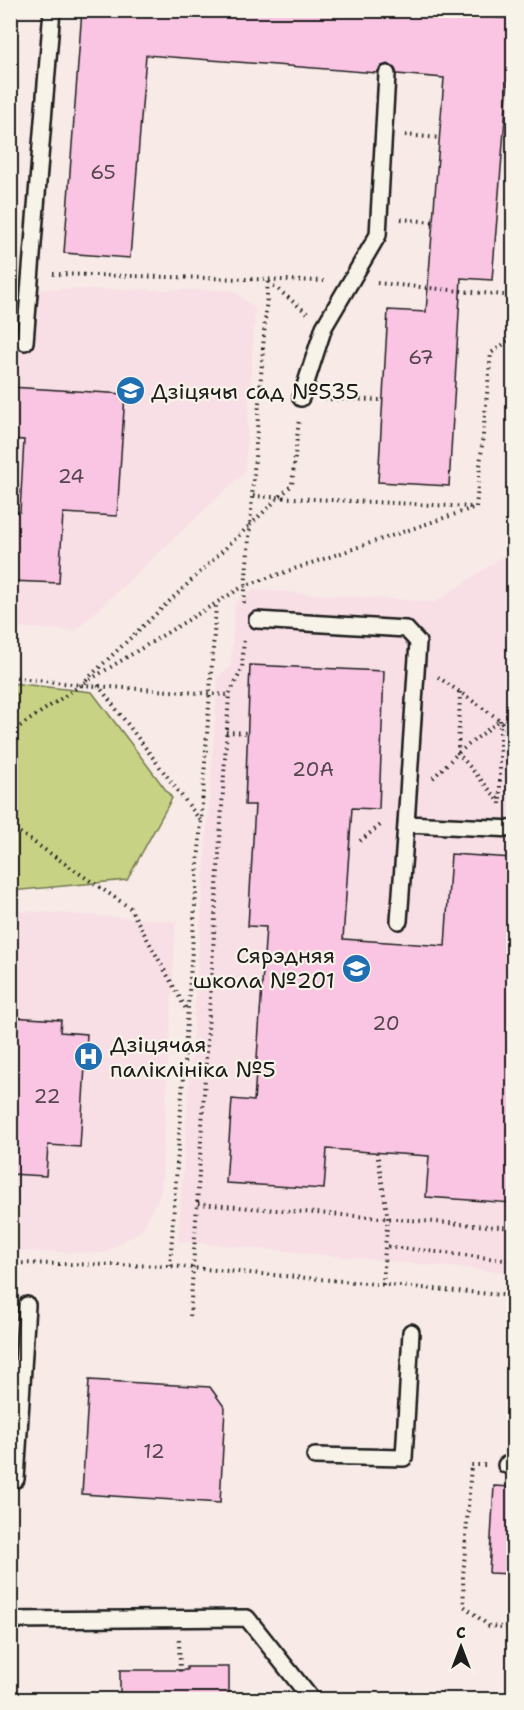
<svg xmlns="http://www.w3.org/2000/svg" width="524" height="1710" font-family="'Shantell Sans',sans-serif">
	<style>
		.built { fill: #f8dfe6 }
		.green { fill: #c7d285; stroke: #727750; stroke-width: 1.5 }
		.building { fill: #f9c5e3; stroke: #1c1c1c; stroke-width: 1.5 }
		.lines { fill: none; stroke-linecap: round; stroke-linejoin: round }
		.lane-casing { stroke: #1c1c1c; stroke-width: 20 }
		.path { stroke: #1c1c1c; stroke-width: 4; stroke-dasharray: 1.5 4.5; stroke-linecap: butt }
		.lane { stroke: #f7f3e8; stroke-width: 15 }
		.labels { text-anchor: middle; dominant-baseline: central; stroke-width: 4.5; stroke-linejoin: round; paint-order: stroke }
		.number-label { font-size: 20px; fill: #53464e }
		.poi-label { font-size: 22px; fill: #1c1c1c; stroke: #f7f3e8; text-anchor: start }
	</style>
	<rect width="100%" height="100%" fill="#f7eae7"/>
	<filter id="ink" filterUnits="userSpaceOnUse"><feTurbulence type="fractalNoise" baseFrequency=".0167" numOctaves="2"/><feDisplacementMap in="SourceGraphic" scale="12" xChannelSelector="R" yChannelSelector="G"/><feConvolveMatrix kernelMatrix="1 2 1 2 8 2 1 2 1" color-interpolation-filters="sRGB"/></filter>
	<g filter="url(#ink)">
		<!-- built -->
		<path class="built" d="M10,289L233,290L255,309L245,472L75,631L11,627Z
			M513,550V1273L178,1241L218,677L231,666L235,603L252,590L435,602Z
			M10,910L176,921L161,1192L142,1230L105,1253L11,1251Z"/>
		<!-- green -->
		<path class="green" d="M11,683L92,692L172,798L127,880L11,891Z"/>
		<!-- building -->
		<path class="building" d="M82,10H409L513,19L492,280L461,278L449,486L378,482L388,310L426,312L444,78L397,74L395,69L388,64L382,66L377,73L146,55L130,258L64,253Z
			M10,387L125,394L117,516L63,513L59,583L10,581V512H20L24,440L10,439Z
			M250,665L384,671L379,809L352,808L343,939L445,946L451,854L513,858V1203L426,1197L429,1156L327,1149L324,1189L226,1183L232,1099L254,1101L266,927L248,926L255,805H245Z
			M10,1017L61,1020L60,1032L87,1034L80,1147L48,1145L46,1176L10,1174Z
			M89,1380L210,1387L225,1408L220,1503L82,1494Z
			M494,1486L513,1487V1574L489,1573Z
			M187,1667H229V1700H120V1670H187Z"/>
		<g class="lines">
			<defs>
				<path id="lane" d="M25,342L52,10
					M301,398L324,327L378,235L387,74
					M257,620L406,629L418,642L406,824L514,829
					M399,921L406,824
					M315,1456L404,1458L411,1332
					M506,1465H514
					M16,1479L27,1305
					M10,1620L247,1618L312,1700"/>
			</defs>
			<!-- lane casing -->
			<use href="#lane" class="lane-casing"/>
			<!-- path -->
			<path class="path" d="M445,14V10
				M10,18L20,10
				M405,135L440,138
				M401,219L433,222
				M53,274L324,281
				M269,282L307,313
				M377,283L514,296
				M324,399L383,400
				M253,496L472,507
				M476,507L491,353L514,337
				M244,603L250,525L292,485L299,419
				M10,677L81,685L229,695
				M438,677L500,720L514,739
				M86,680L250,525L268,281
				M98,685L200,820
				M460,692L458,753L500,802V806
				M500,720V802
				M226,732L248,733
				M10,733L81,685L244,586L476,507
				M433,778L458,753L500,720
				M10,826L130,908L186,1009
				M360,841L383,823
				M377,1152L388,1219L385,1246
				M198,1204L514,1228
				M10,1263L170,1266L514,1296
				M170,1266L216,605
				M383,1285L385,1246L514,1261
				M190,1316L229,695L242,669L244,637
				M485,1465H471L463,1578L464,1606L489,1626L514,1628
				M179,1640L180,1672"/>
			<!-- lane -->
			<use href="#lane" class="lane"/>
		</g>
	</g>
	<!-- icons -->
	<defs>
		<symbol id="school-disc" viewBox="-11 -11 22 22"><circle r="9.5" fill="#1f6fb2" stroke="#f7f3e8"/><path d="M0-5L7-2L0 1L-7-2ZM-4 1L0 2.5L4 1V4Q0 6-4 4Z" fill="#fff"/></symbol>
		<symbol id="hospital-disc" viewBox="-11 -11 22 22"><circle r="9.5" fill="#1f6fb2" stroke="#f7f3e8"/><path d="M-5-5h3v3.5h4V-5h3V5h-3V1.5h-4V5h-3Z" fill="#fff"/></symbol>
	</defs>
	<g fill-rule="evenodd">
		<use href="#school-disc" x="114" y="374" width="33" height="33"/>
		<use href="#school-disc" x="340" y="952" width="33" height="33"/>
		<use href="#hospital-disc" x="72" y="1040" width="33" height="33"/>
	</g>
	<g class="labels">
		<!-- number labels -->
		<g class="number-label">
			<text x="103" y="172">65</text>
			<text x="421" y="357">67</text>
			<text x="71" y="476">24</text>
			<text x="313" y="769">20А</text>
			<text x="386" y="1023">20</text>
			<text x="47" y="1096">22</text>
			<text x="154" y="1451">12</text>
		</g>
		<!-- poi labels -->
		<g class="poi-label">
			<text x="151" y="391">Дзіцячы сад №535</text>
			<text x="335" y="955" text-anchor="end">Сярэдняя<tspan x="335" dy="25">школа №201</tspan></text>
			<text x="110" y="1044">Дзіцячая<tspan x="110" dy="25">паліклініка №5</tspan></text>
		</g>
	</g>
	<!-- margin -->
	<rect width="524" height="1710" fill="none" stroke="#f7f3e8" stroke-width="36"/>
	<rect x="18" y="18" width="488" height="1674" fill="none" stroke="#1c1c1c" stroke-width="2" filter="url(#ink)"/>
	<!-- north arrow -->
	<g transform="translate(461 1647)" stroke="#f7f3e8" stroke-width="4.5" paint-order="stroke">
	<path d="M0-4.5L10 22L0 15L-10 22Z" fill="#1c1c1c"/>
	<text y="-9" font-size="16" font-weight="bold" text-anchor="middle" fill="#1c1c1c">С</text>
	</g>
</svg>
